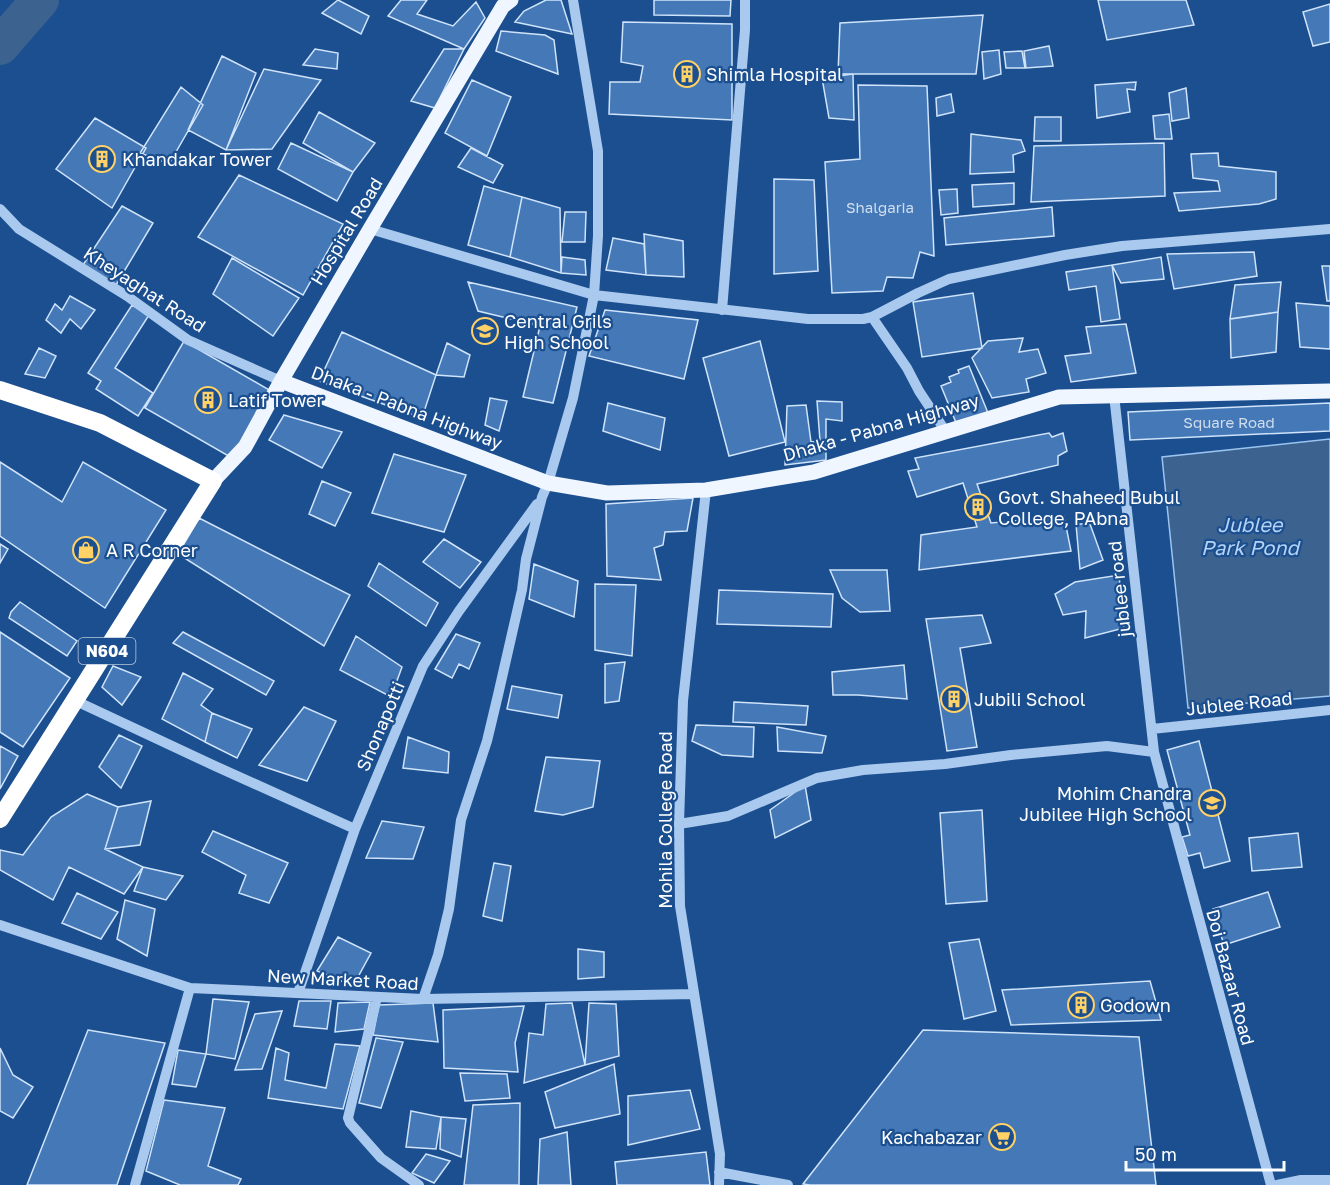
<svg xmlns="http://www.w3.org/2000/svg" width="1330" height="1185" font-family="'Golos Text',sans-serif">
	<style>
		.water { fill: #3c6290; stroke: #9cc4f0; stroke-width: 1.5 }
		.lines { fill: none; stroke-linecap: round; stroke-linejoin: round }
		.river { stroke: #3c6290; stroke-width: 38 }
		.building { fill: #4478b7; stroke: #cfe3fa; stroke-width: 1.5 }
		.minor { stroke: #a9c9ee; stroke-width: 10 }
		.major { stroke: #f0f6ff; stroke-width: 15 }
		.highway { stroke: #fff; stroke-width: 18 }
		.labels { text-anchor: middle; dominant-baseline: central; stroke-width: 4.5; stroke-linejoin: round; paint-order: stroke }
		.number-label { font-size: 15px; fill: #d0dded }
		.shield { fill: #1b4f8f; stroke: #bbcadd; stroke-width: 1.5 }
		.shield-label { font-size: 16px; font-weight: bold; fill: #fff }
		.poi-label { font-size: 18px; fill: #fff; stroke: #1b4f8f; text-anchor: start }
		.street-label { font-size: 18px; fill: #fff; stroke: #1b4f8f }
		.water-label { font-size: 20px; font-style: italic; fill: #b5d3f5; stroke: #1b4f8f }
	</style>
	<rect width="100%" height="100%" fill="#1b4f8f"/>
	<!-- water -->
	<path class="water" d="M1330,439V696L1188,708L1162,457Z"/>
	<g class="lines">
		<!-- river -->
		<path class="river" d="M0,46L40,0"/>
	</g>
	<!-- building -->
	<path class="building" d="M338,0L369,16L361,34L322,13Z
		M401,0H427L417,14L453,26L476,2L485,18L464,49L388,16Z
		M546,0H561L572,34L515,22L524,11Z
		M654,0H731L730,16L654,15Z
		M1098,0H1186L1194,25L1107,40Z
		M1330,4V42L1313,46L1303,12Z
		M983,15L976,74H838L840,23Z
		M623,22L732,24V120L609,114L610,82H640L643,66L621,62Z
		M501,31L545,35L554,40L558,74L496,51Z
		M1049,46L1053,66L1026,68L1024,51Z
		M315,49L338,53L337,69L303,65Z
		M444,49H464L435,108L411,101Z
		M999,50L1001,74L984,79L982,52Z
		M1022,51L1025,68H1006L1004,52Z
		M222,56L256,73L226,150L188,130Z
		M264,69L321,80L272,149L226,150Z
		M853,74L854,120L829,118L822,78Z
		M472,80L511,97L487,156L445,133Z
		M1136,82L1135,90L1127,89L1130,112L1097,118L1095,85Z
		M858,85L927,86L934,256L920,252L913,278L887,277L883,291L832,293L825,162L860,159Z
		M181,87L203,105L169,164L140,153Z
		M1186,88L1189,118L1172,121L1169,93Z
		M951,94L954,112L937,116L936,98Z
		M319,112L375,143L353,172L303,143Z
		M1169,114L1172,139H1155L1153,116Z
		M1035,117H1061V141H1034Z
		M95,118L146,148L112,208L56,169Z
		M971,134L1021,140L1025,151L1013,155L1014,172L970,174Z
		M291,143L353,172L337,201L278,169Z
		M1164,143L1165,196L1031,202L1034,146Z
		M471,148L503,165L493,183L458,167Z
		M1218,153L1219,166L1276,172V199L1259,204L1179,211L1174,193L1220,191L1218,181L1193,178L1191,154Z
		M239,175L343,224L303,295L198,237Z
		M774,179L814,180L818,271L774,274Z
		M1014,183V204L973,207L972,185Z
		M484,186L522,197L510,257L468,245Z
		M957,189L958,213L941,215L939,190Z
		M522,197L560,208L561,273L510,257Z
		M122,206L153,223L116,285L83,265Z
		M1052,207L1054,236L946,245L944,218Z
		M565,212H586L585,242H562Z
		M644,234L683,241L684,277L646,275Z
		M613,238L644,244L646,275L606,270Z
		M1254,252L1257,276L1174,289L1167,254Z
		M562,257L585,260L586,275L561,273Z
		M1161,257L1164,279L1121,283L1112,265Z
		M232,258L299,298L273,336L213,294Z
		M1112,265L1120,319L1101,322L1096,286L1069,290L1066,272Z
		M1322,266H1330V301H1327Z
		M468,282L577,307L553,403L523,397L540,326L478,311Z
		M1281,282L1278,312L1230,319L1235,285Z
		M973,293L982,348L922,357L913,302Z
		M70,296L95,310L81,329L70,319L61,333L46,320L55,304L62,310Z
		M1296,303L1330,306V349L1300,347Z
		M132,305L149,315L115,368L153,393L138,416L96,389L101,381L88,373Z
		M605,310L698,320L684,379L589,356Z
		M1278,312L1276,352L1231,358L1230,319Z
		M1126,324L1136,373L1071,382L1065,356L1091,353L1086,327Z
		M342,332L436,375L422,418L319,381Z
		M1023,338L1019,352L1038,349L1046,373L1026,379L1029,392L992,398L972,358L988,341Z
		M184,341L271,391L232,458L145,408Z
		M760,341L785,442L729,456L703,358Z
		M447,343L470,355L464,377L436,375Z
		M39,348L56,356L45,378L25,374Z
		M969,366L988,413L957,425L941,386L951,382L949,377L959,373L958,370Z
		M490,398L507,401L499,431L485,425Z
		M817,401L842,402V421L826,419V460L785,465L787,406L806,405L811,442L820,441Z
		M608,403L665,418L660,450L603,431Z
		M1330,403V431L1130,440L1128,412Z
		M284,415L342,432L322,468L269,440Z
		M1049,433L1052,437L1063,433L1067,451L1058,456V465L977,484L991,523L1064,516L1071,551L919,570L921,535L977,527L963,483L917,497L908,471L919,469L915,458Z
		M394,454L466,475L444,532L372,513Z
		M0,462L62,502L83,462L166,510L105,608L0,536Z
		M322,481L351,493L335,526L309,514Z
		M693,498L687,531L665,532L663,545L654,548L661,580L607,576L606,504Z
		M199,518L350,595L324,646L178,554Z
		M1076,524H1090L1103,560L1080,569Z
		M444,539L481,562L460,588L423,562Z
		M0,544L8,549L0,563Z
		M379,563L438,603L426,626L368,586Z
		M534,564L578,581L574,617L529,599Z
		M830,570H887L890,611L860,612L842,598Z
		M1119,575L1124,628L1085,638L1086,611L1063,615L1055,594L1075,582Z
		M595,584L636,585L632,656L595,650Z
		M719,590L833,594L831,627L717,624Z
		M20,602L77,641L67,656L9,618L11,612Z
		M982,615L991,643L960,648L977,747L947,751L926,619Z
		M0,632L70,678L23,747L0,732Z
		M183,632L274,681L266,695L173,643Z
		M456,634L480,643L469,669L459,664L452,678L435,669Z
		M356,636L402,667L391,697L340,670Z
		M625,662L619,701L605,703V664Z
		M904,665L907,699L858,695H833L832,672Z
		M113,666L141,677L122,705L102,687Z
		M183,673L213,689L201,705L212,713L205,742L162,719Z
		M512,686L562,695L558,718L507,709Z
		M734,702L808,706L806,725L733,722Z
		M304,707L336,721L307,781L259,765Z
		M212,713L252,729L237,758L205,742Z
		M696,725L754,727L753,757L722,755L692,741Z
		M777,727L826,736L822,753L778,751Z
		M119,735L142,746L121,788L99,767Z
		M408,737L449,752L448,773L403,768Z
		M1199,741L1230,861L1204,868L1200,853L1188,856L1182,837L1190,835L1167,750Z
		M0,746L18,756L0,789Z
		M546,757L600,761L593,807L563,815L535,811Z
		M805,785L811,820L775,838L770,810Z
		M87,794L118,807L105,849L143,867L124,894L69,867L53,900L0,870V850L23,855L51,817Z
		M151,801L140,845L105,849L118,807Z
		M982,810L987,901L946,904L940,813Z
		M382,821L424,827L413,859L366,858Z
		M213,831L288,863L269,903L239,893L246,875L202,852Z
		M1298,833L1302,867L1252,871L1249,838Z
		M494,863L511,866L502,921L483,916Z
		M143,867L183,876L166,900L134,891Z
		M1268,892L1280,927L1224,945L1213,909Z
		M77,893L118,912L101,939L62,923Z
		M125,900L155,909L147,956L117,939Z
		M338,937L371,953L353,986L317,971Z
		M979,939L996,1011L964,1019L949,943Z
		M578,949L604,952V977L578,979Z
		M1150,981L1161,1020L1011,1025L1002,990Z
		M213,999L249,1002L235,1059L206,1054Z
		M299,1001H331L327,1029L294,1026Z
		M370,1002L364,1029L335,1032L338,1003Z
		M433,1003L438,1042L373,1035L379,1005Z
		M572,1003L585,1065L524,1083L529,1033L543,1035L546,1004Z
		M589,1003L616,1004L619,1056L585,1065Z
		M524,1006L515,1043L518,1072L444,1068L443,1010Z
		M282,1011L262,1069L235,1070L255,1014Z
		M88,1030L165,1043L117,1185H27Z
		M923,1030L1139,1037L1156,1185H810L803,1184Z
		M376,1038L403,1042L381,1108L359,1103Z
		M335,1044L360,1046L343,1109L268,1098L276,1048L289,1053L285,1080L326,1088Z
		M0,1048L13,1075L33,1087L13,1118L0,1111Z
		M178,1050L206,1054L196,1087L172,1084Z
		M614,1064L620,1114L555,1128L545,1092Z
		M460,1073L507,1074L510,1098L465,1101Z
		M690,1090L700,1129L628,1145V1096Z
		M164,1100L225,1108L208,1166L241,1179L238,1185H180L146,1171Z
		M520,1103L519,1185H464L473,1105Z
		M411,1111L441,1117L436,1149L406,1147Z
		M441,1117L466,1119L461,1157L440,1149Z
		M567,1132L571,1185H538L540,1139Z
		M706,1152L710,1185H617L615,1162Z
		M426,1154L450,1161L434,1183L412,1173Z"/>
	<g class="lines">
		<!-- minor -->
		<path class="minor" d="M0,209L19,229L127,296L188,340L281,381
			M370,229L594,295L808,319H863L872,317L918,293L949,279L1065,255L1122,246L1330,229
			M722,310L745,30V0
			M872,317L907,368L919,391L946,432
			M1114,395L1154,752L1271,1185
			M706,490L683,701L679,824L680,906L720,1154L719,1185
			M76,701L215,766L355,829
			M1152,729L1330,710
			M679,824L728,816L817,778L863,770L945,764L1011,755L1107,746L1154,752
			M0,925L190,988L423,999L694,994
			M298,993L355,829L423,666L459,611L537,504
			M377,997L348,1118L350,1123L381,1158L419,1185
			M423,999L438,955L449,909L461,820L487,741L498,695L522,590L526,559L542,497L548,483L573,398L594,295L598,236V151L573,0
			M719,1172L788,1185
			M135,1185L190,988
			M1277,1185L1301,1180H1330"/>
		<!-- major -->
		<path class="major" d="M281,381L548,483L607,493L706,490L814,472L1059,397L1330,391
			M213,481L245,447L281,381L370,229L503,6L511,0"/>
		<!-- highway -->
		<path class="highway" d="M0,390L100,423L213,481L0,819"/>
	</g>
	<!-- icons -->
	<defs>
		<symbol id="building-ring" viewBox="-11 -11 22 22"><circle r="9.5" fill="#1b4f8f" stroke="#ffd166" stroke-width="1.5"/><path d="M-4-6H4V6H1V3H-1V6H-4ZM-2.5-4.3h1.7v1.8h-1.7ZM.8-4.3h1.7v1.8H.8ZM-2.5-1h1.7V.8h-1.7ZM.8-1h1.7V.8H.8Z" fill="#ffd166"/></symbol>
		<symbol id="school-ring" viewBox="-11 -11 22 22"><circle r="9.5" fill="#1b4f8f" stroke="#ffd166" stroke-width="1.5"/><path d="M0-5L7-2L0 1L-7-2ZM-4 1L0 2.5L4 1V4Q0 6-4 4Z" fill="#ffd166"/></symbol>
		<symbol id="shop-ring" viewBox="-11 -11 22 22"><circle r="9.5" fill="#1b4f8f" stroke="#ffd166" stroke-width="1.5"/><path d="M-5-2.5h2.3a2.7 3.5 0 0 1 5.4 0H5L5.5 6h-11ZM-1.5-2.5h3a1.5 2.3 0 0 0-3 0Z" fill="#ffd166"/></symbol>
		<symbol id="supermarket-ring" viewBox="-11 -11 22 22"><circle r="9.5" fill="#1b4f8f" stroke="#ffd166" stroke-width="1.5"/><path d="M-6-5.5h2.5l.6 2H6L4.5 2H-2.5L-4.4-4H-6ZM-1.5 3.2a1.3 1.3 0 1 0 .1 0ZM3 3.2a1.3 1.3 0 1 0 .1 0Z" fill="#ffd166"/></symbol>
	</defs>
	<g fill-rule="evenodd">
		<use href="#building-ring" x="672" y="59" width="30" height="30"/>
		<use href="#building-ring" x="87" y="144" width="30" height="30"/>
		<use href="#school-ring" x="470" y="316" width="30" height="30"/>
		<use href="#building-ring" x="193" y="385" width="30" height="30"/>
		<use href="#building-ring" x="963" y="492" width="30" height="30"/>
		<use href="#shop-ring" x="71" y="535" width="30" height="30"/>
		<use href="#building-ring" x="939" y="684" width="30" height="30"/>
		<use href="#school-ring" x="1197" y="788" width="30" height="30"/>
		<use href="#building-ring" x="1066" y="990" width="30" height="30"/>
		<use href="#supermarket-ring" x="987" y="1122" width="30" height="30"/>
	</g>
	<g class="labels">
		<!-- number labels -->
		<g class="number-label">
			<text x="880" y="207">Shalgaria</text>
			<text x="1229" y="422">Square Road</text>
		</g>
		<!-- shield labels -->
		<rect class="shield" x="78.5" y="638" width="57" height="26" rx="4.5"/>
		<g class="shield-label">
			<text x="107" y="651">N604</text>
		</g>
		<!-- poi labels -->
		<g class="poi-label">
			<text x="706" y="74">Shimla Hospital</text>
			<text x="122" y="159">Khandakar Tower</text>
			<text x="504" y="321">Central Grils<tspan x="504" dy="21">High School</tspan></text>
			<text x="228" y="400">Latif Tower</text>
			<text x="998" y="497">Govt. Shaheed Bubul<tspan x="998" dy="21">College, PAbna</tspan></text>
			<text x="106" y="550">A R Corner</text>
			<text x="974" y="699">Jubili School</text>
			<text x="1192" y="793" text-anchor="end">Mohim Chandra<tspan x="1192" dy="21">Jubilee High School</tspan></text>
			<text x="1100" y="1005">Godown</text>
			<text x="982" y="1137" text-anchor="end">Kachabazar</text>
		</g>
		<!-- street labels -->
		<g class="street-label">
			<text transform="translate(346 231) rotate(-59)">Hospital Road</text>
			<text transform="translate(145 289) rotate(33)">Kheyaghat Road</text>
			<text transform="translate(407 407) rotate(21)">Dhaka - Pabna Highway</text>
			<text transform="translate(881 427) rotate(-16)">Dhaka - Pabna Highway</text>
			<text transform="translate(1119 589) rotate(-96)">jublee road</text>
			<text transform="translate(1239 703) rotate(-6)">Jublee Road</text>
			<text transform="translate(380 726) rotate(-67)">Shonapotti</text>
			<text transform="translate(665 820) rotate(-90)">Mohila College Road</text>
			<text transform="translate(1231 977) rotate(75)">Doi Bazaar Road</text>
			<text transform="translate(343 979) rotate(3)">New Market Road</text>
		</g>
		<!-- water labels -->
		<g class="water-label">
			<text x="1250" y="524">Jublee<tspan x="1250" dy="23">Park Pond</tspan></text>
		</g>
	</g>
	<!-- scale -->
	<path d="M1126 1161v9h158v-9" fill="none" stroke="#ffffff" stroke-width="3"/>
	<text x="1135" y="1161" font-size="18" fill="#ffffff" stroke="#1b4f8f" stroke-width="4.5" paint-order="stroke">50 m</text>
</svg>
